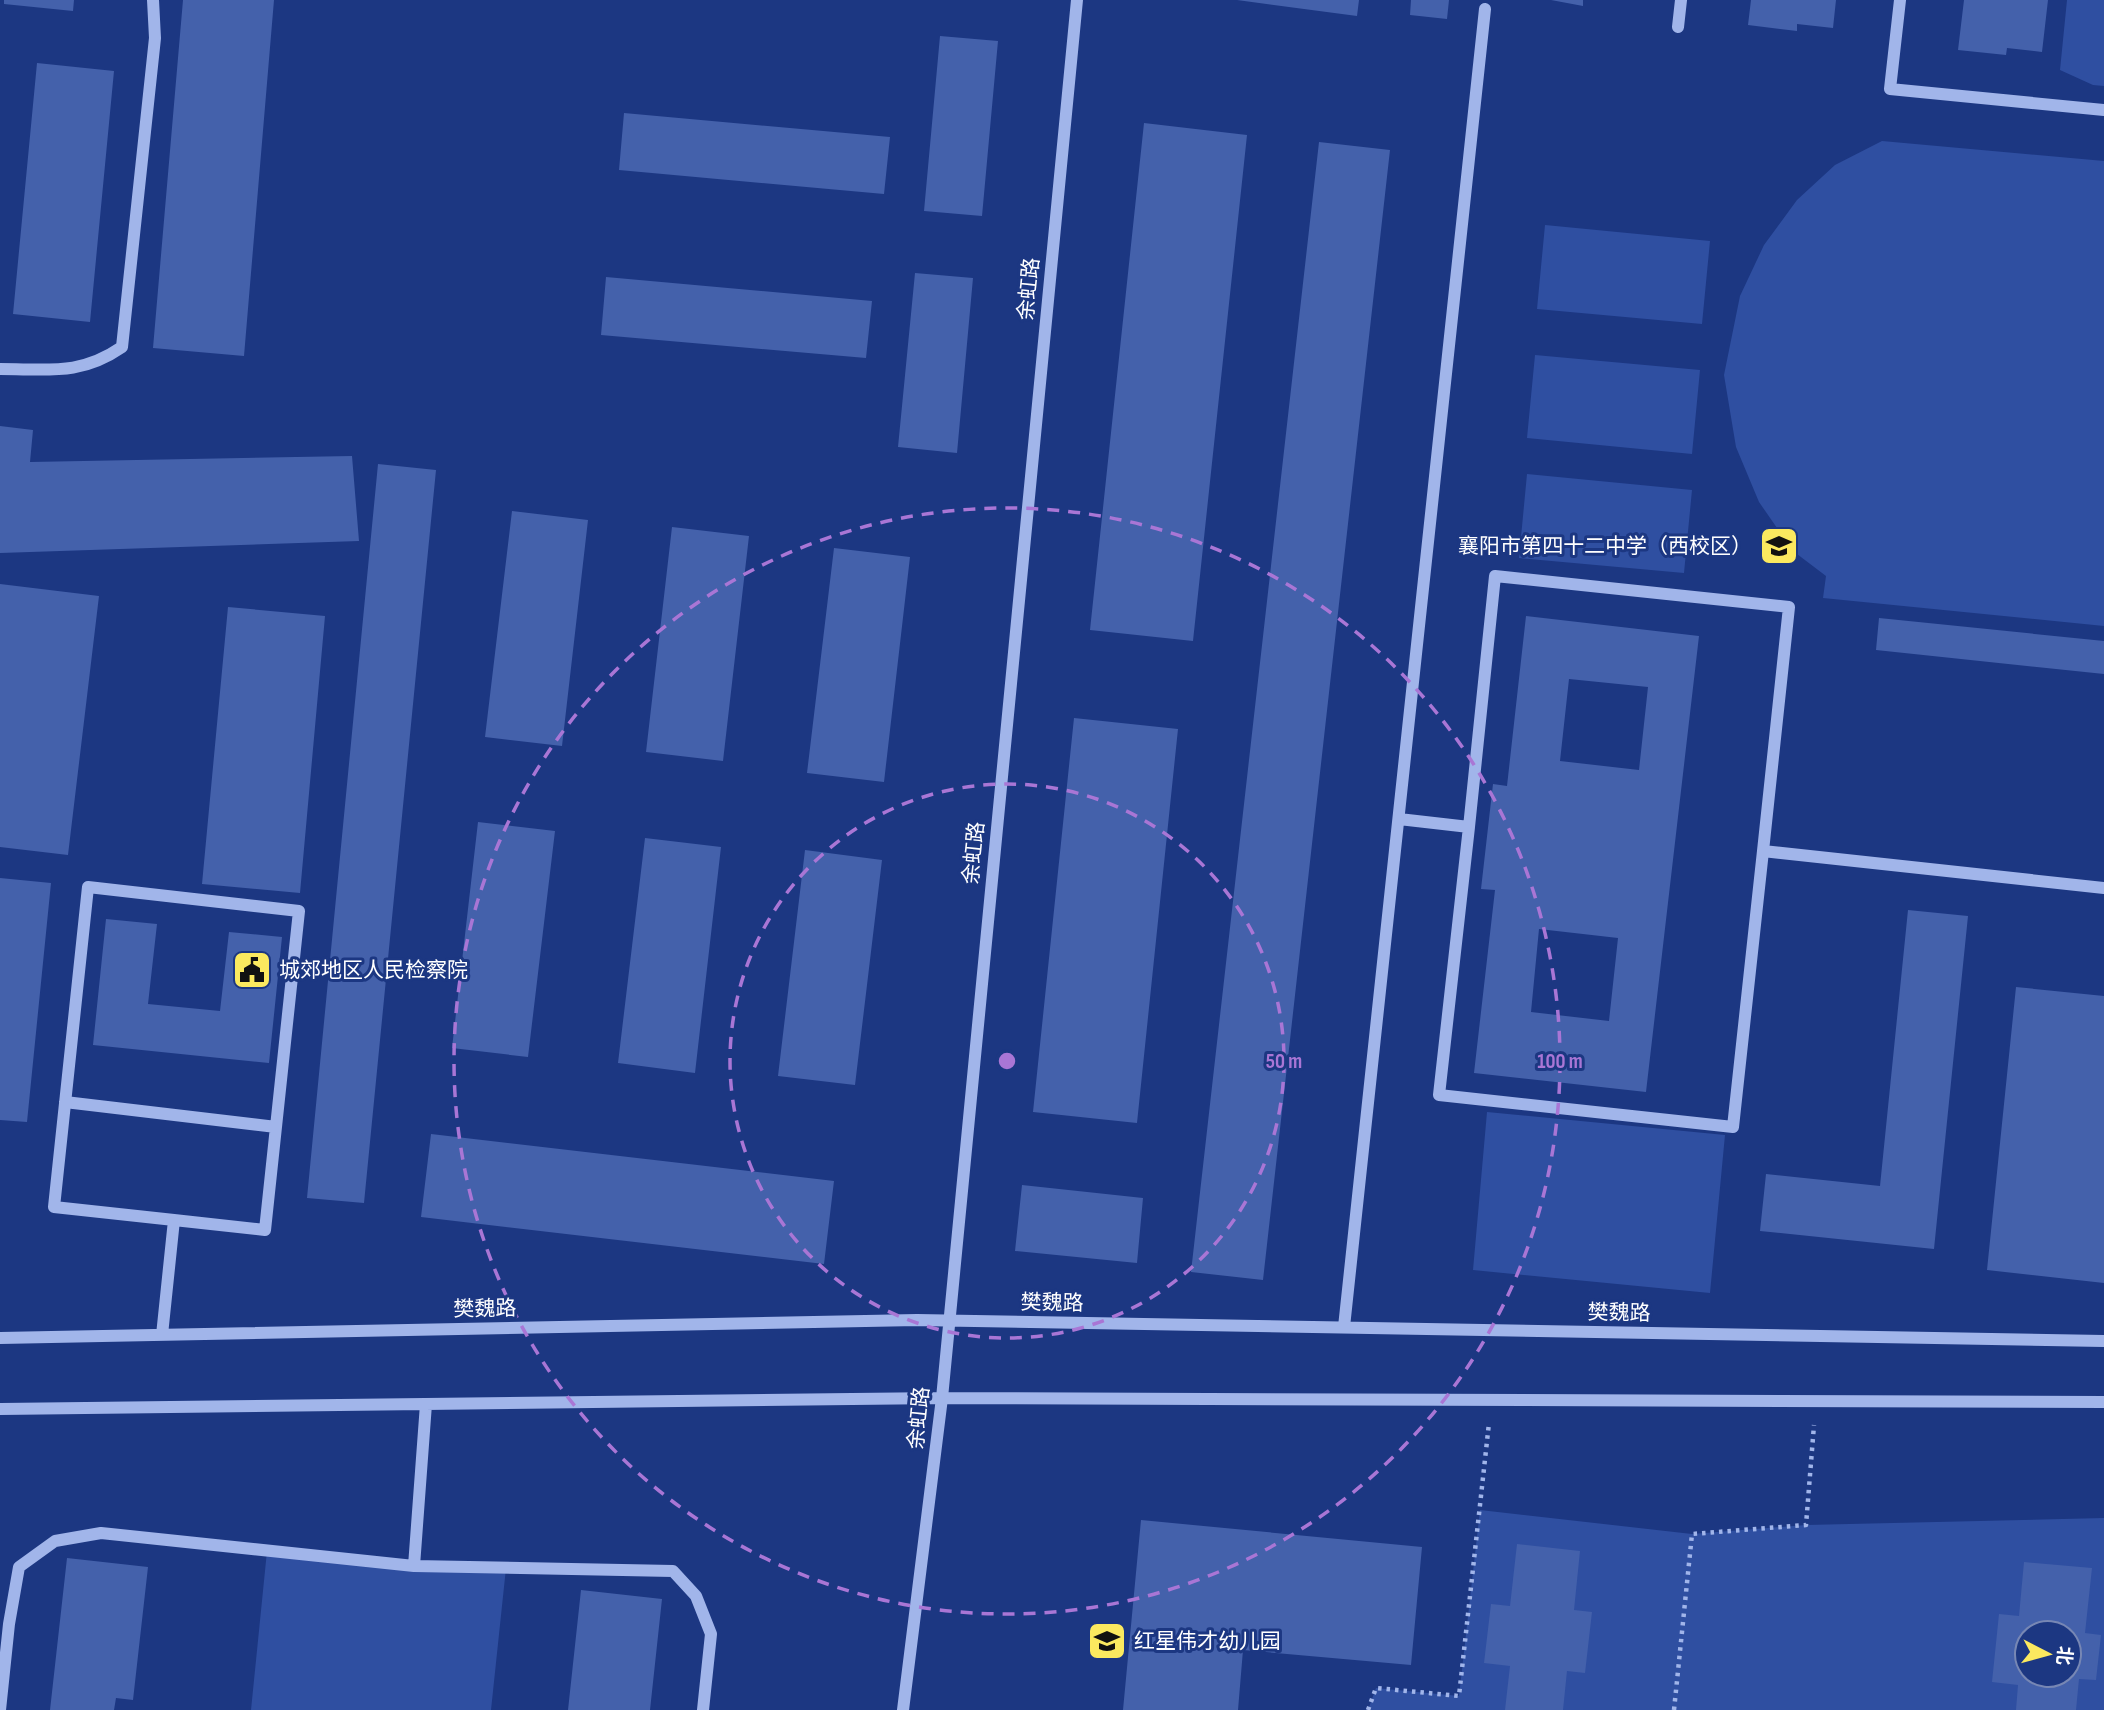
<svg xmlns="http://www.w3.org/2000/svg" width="2104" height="1710" font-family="'Sofia Sans Condensed','Noto Sans SC',sans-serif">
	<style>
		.green { fill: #2f4fa1; fill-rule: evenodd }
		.building { fill: #4461ab; fill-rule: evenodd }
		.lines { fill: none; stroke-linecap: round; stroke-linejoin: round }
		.path { stroke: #a1b5ea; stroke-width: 4.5; stroke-dasharray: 3.5 5; stroke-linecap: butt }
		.minor { stroke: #a1b5ea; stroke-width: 12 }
		.ring { fill: none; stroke: #a976d5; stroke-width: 3.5; stroke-dasharray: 12 9 }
		.labels { text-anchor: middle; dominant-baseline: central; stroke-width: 6; stroke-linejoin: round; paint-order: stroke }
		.street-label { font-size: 21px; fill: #fff; stroke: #1c3782 }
		.poi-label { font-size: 21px; fill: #fff; stroke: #1c3782; text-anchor: start }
		.centre { fill: #a976d5; stroke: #1c3782; stroke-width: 3.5 }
		.ring-label { font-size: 21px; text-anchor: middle; font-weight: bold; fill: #a976d5; stroke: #1c3782; stroke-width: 6; stroke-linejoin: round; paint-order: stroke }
	</style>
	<rect width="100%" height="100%" fill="#1c3782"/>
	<!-- green -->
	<path class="green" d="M2067,0H2104V86L2093,85L2060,70Z
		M1882,141L2104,161V626L1823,598L1826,576L1793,551L1759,502L1736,447L1724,375L1740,296L1764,245L1797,200L1835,165Z
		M1545,225L1710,241L1702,324L1537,309Z
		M1535,355L1700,370L1692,454L1527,438Z
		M1527,474L1692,490L1684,573L1519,558Z
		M1487,1112L1725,1135L1710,1293L1473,1270Z
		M1480,1510L1692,1534L1806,1525L2104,1518V1710H1368L1376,1688L1459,1696ZM2027,1633H2069V1675H2027Z
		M267,1551L506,1568L491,1710H251Z"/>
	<!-- building -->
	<path class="building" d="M4,0H74L73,11L4,4Z
		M183,0H274L244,356L153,348Z
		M1237,0H1359L1357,16Z
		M1411,0H1449L1447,19L1410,15Z
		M1551,0H1583V6Z
		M1751,0H1836L1833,28L1797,24V31L1748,25Z
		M1964,0H2048L2042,52L2007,48L2006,55L1958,50Z
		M940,36L998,41L982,216L924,211Z
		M37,63L114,71L90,322L13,314Z
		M624,113L890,137L884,194L619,170Z
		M1144,123L1247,135L1193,641L1090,630Z
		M1319,142L1390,150L1263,1280L1191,1272Z
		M915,273L973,278L957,453L898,447Z
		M606,277L872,301L866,358L601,335Z
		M0,426L33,430L30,462L352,456L359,541L0,553Z
		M378,464L436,470L364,1203L307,1198Z
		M512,511L588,520L562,746L485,737Z
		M672,527L749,536L723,761L646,752Z
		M834,548L910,557L884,782L807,773Z
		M0,584L99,596L68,855L0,847Z
		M228,607L325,616L300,893L202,884Z
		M1526,616L1699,636L1646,1092L1474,1073L1495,890L1481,889L1493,784L1507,786ZM1569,679L1648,687L1639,770L1560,761ZM1539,929L1618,938L1609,1021L1531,1012Z
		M1879,618L2104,641V674L1876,650Z
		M1074,718L1178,729L1137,1123L1033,1112Z
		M478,822L555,831L528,1057L452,1048Z
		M645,838L721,847L695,1073L618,1063Z
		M805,850L882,860L855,1085L778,1076Z
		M0,878L51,883L27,1122L0,1120Z
		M1908,910L1968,916L1934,1249L1760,1231L1766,1174L1880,1186Z
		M106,919L157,924L148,1004L220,1011L229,932L282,937L269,1063L93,1045Z
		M2016,987L2104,996V1283L1987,1270Z
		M431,1134L834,1181L824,1264L421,1217Z
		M1022,1185L1143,1198L1137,1263L1015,1251Z
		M1141,1520L1422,1547L1411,1665L1243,1650L1238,1710H1123Z
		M1517,1544L1580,1551L1574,1610L1592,1612L1585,1673L1567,1671L1563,1710H1505L1510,1666L1484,1663L1491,1604L1510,1606Z
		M67,1558L148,1567L133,1700L116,1698L114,1710H50Z
		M2024,1562L2092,1568L2085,1633L2101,1635L2096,1680L2079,1679L2076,1710H2016L2018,1685L1992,1682L1999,1614L2019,1616ZM2027,1633H2069V1675H2027Z
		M581,1590L662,1599L650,1710H568Z"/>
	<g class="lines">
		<!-- path -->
		<path class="path" d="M1368,1710L1376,1688L1459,1696L1489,1423
			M1674,1710L1692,1534L1806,1525L1814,1425"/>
		<!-- minor -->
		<path class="minor" d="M1900,0L1890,89L2104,110
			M1678,27L1681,0
			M0,369C48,369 80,376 122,347L155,38L153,0
			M1399,819L1469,827L1439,1095L1733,1127L1763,851L2104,888
			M1469,827L1495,576L1789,607L1763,851
			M65,1102L276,1127
			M1344,1327L1485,9
			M162,1335L174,1220L265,1230L299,911L88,887L54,1207L174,1220
			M0,1338L917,1320L2104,1341
			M426,1404L414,1566L673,1571L696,1596L711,1634L703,1710
			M0,1409L942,1398L2104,1402
			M0,1710L9,1624L19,1567L55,1541L101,1533L414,1566
			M903,1710L942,1398L1077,0"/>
	</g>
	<!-- distance rings -->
	<g class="ring">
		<circle cx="1007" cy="1061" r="277"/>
		<circle cx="1007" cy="1061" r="553"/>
	</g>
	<!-- icons -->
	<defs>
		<symbol id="school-square" viewBox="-11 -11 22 22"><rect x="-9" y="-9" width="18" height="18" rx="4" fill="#fbe95f" stroke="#1c3782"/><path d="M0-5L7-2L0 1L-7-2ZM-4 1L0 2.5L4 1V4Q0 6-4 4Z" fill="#111"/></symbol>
		<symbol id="civic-square" viewBox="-11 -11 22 22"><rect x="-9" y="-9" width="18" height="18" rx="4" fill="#fbe95f" stroke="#1c3782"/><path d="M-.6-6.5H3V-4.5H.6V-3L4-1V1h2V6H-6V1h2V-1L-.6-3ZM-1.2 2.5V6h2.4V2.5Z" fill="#111"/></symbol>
	</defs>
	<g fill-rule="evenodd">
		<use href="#school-square" x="1757" y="524" width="44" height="44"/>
		<use href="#civic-square" x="230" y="948" width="44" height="44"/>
		<use href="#school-square" x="1085" y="1619" width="44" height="44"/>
	</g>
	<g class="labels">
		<!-- street labels -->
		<g class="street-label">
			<text transform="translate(1029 289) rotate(-84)">余虹路</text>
			<text transform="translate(974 853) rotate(-84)">余虹路</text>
			<text transform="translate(1052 1303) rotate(1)">樊魏路</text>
			<text transform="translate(485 1309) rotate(-1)">樊魏路</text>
			<text transform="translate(1619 1313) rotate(1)">樊魏路</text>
			<text transform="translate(919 1418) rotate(-84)">余虹路</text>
		</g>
		<!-- poi labels -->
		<g class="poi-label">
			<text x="1752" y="546" text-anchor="end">襄阳市第四十二中学（西校区）</text>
			<text x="279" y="970">城郊地区人民检察院</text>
			<text x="1134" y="1641">红星伟才幼儿园</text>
		</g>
	</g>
	<circle cx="1007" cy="1061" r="10" class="centre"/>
	<g class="ring-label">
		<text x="1284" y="1068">50 m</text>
		<text x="1560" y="1068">100 m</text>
	</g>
	<!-- north arrow -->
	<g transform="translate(2048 1654) rotate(96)"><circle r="33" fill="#1c3782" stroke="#7787b4" stroke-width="2"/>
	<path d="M0-5L12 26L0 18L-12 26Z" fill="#fbe95f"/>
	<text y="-10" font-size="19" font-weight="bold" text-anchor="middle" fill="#ffffff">北</text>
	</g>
</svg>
